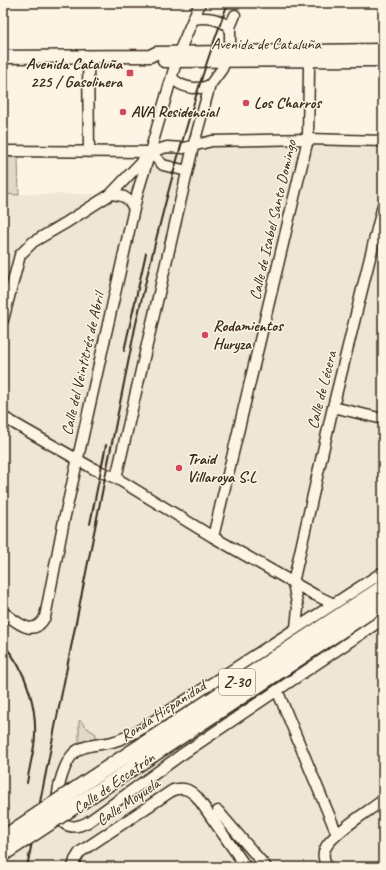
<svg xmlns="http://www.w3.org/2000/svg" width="386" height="870" font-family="Caveat,sans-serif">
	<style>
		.built { fill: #eee6d6 }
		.green { fill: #e0d8c8; stroke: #8e8173 }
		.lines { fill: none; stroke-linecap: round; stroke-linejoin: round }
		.minor-casing { stroke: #3b2a1e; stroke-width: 13 }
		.major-casing { stroke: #3b2a1e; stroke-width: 15 }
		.highway-casing { stroke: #3b2a1e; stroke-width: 17 }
		.minor { stroke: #fcf5e5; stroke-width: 10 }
		.major { stroke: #fcf5e5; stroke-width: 12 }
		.highway { stroke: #fcf5e5; stroke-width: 14 }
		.rail { stroke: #3b2a1e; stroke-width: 2 }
		.highway-bridge-casing { stroke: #3b2a1e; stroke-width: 17; stroke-linecap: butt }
		.highway-bridge { stroke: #fcf5e5; stroke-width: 14 }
		.poi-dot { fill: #d1495b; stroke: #fcf5e5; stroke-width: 1.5 }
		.labels { text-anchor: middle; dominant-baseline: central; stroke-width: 3; stroke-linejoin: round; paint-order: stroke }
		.shield { fill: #fcf5e5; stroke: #75675a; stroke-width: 1 }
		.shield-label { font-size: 15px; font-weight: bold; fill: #3b2a1e }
		.street-label { font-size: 16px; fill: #3b2a1e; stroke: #fcf5e5 }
		.poi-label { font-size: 16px; font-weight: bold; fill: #3b2a1e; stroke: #fcf5e5; text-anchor: start }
	</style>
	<rect width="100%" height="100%" fill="#fcf5e5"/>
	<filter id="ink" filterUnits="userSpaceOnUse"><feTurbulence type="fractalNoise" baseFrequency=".025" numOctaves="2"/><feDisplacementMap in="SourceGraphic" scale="8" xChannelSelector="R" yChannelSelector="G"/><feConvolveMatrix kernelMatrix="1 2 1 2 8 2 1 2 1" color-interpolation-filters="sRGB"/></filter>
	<g filter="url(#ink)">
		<!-- built -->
		<path class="built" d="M308,139L383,141V202L377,231H383V867H3V194H111L150,152L193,147Z"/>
		<!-- green -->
		<path class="green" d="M3,157H18L19,195L3,194Z
			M80,720L87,728L96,734L95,742L79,745V721Z"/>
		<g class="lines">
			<defs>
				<path id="minor" d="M194,19C208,16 218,19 230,27
					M88,57L89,152
					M172,78C182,88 198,91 210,85
					M3,151L150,152L167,147L184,148L212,141L308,139L383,141
					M150,152L163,165L187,171
					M111,194C122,195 128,197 133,207
					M3,320L20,255L33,242L64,224L111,194L147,156
					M333,407L383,419
					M3,417L94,469L116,478L213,537L315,595L334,604
					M116,478L193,147L210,85L222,69L230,47V27L235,15
					M213,537L308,139L309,69L308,60L303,54
					M383,572L143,728C133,734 123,739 112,742C100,745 84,744 74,753C56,771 43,845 88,822L181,755L383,619
					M3,612C17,622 33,639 45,617L64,520L138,191L150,152L179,52L200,3
					M296,628L298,608L293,583L333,407L383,205
					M277,690L337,834
					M218,811L266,867
					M73,867L75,860L80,852L173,790C183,787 189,789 197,797L246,867
					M327,867C324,861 322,855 325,849C331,834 369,811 383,800"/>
				<path id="major" d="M3,57L150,56L156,53L383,50
					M164,61L383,60"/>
				<path id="highway" d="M92,778L383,587
					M98,791L383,603"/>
			</defs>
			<!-- minor casing -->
			<use href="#minor" class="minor-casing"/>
			<!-- major casing -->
			<use href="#major" class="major-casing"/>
			<!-- highway casing -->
			<use href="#highway" class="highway-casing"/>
			<!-- minor -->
			<use href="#minor" class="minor"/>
			<!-- major -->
			<use href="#major" class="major"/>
			<!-- highway -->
			<use href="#highway" class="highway"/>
			<!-- rail -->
			<path class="rail" d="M124,351L146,253
				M90,524L106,445
				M3,644C27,670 39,711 34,746C32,758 29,770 27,783
				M27,867L135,328C160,218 188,109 228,3"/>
			<defs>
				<path id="highway-bridge" d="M3,838L92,778
					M3,854L98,791"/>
			</defs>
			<!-- highway-bridge casing -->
			<use href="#highway-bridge" class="highway-bridge-casing"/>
			<!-- highway-bridge -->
			<use href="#highway-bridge" class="highway-bridge"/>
		</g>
	</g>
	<!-- markers -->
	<g class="poi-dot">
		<rect x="126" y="69" width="8" height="8" rx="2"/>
		<circle cx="246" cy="103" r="4"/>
		<circle cx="123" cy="112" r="4"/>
		<circle cx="205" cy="335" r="4"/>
		<circle cx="179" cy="468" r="4"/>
	</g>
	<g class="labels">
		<!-- shield labels -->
		<rect class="shield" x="219" y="669" width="36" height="26" rx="3"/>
		<g class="shield-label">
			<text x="237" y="682">Z-30</text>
		</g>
		<!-- street labels -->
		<g class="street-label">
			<text x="266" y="44">Avenida de Cataluña</text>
			<text transform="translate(273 220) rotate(-77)">Calle de Isabel Santo Domingo</text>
			<text transform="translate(83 364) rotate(-77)">Calle del Veintitrés de Abril</text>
			<text transform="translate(322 390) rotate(-76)">Calle de Lécera</text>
			<text transform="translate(163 711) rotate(-33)">Ronda Hispanidad</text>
			<text transform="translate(114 783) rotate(-35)">Calle de Escatrón</text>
			<text transform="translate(128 802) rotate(-34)">Calle Moyuela</text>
		</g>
		<!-- poi labels -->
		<g class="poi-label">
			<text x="122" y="64" text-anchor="end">Avenida Cataluña<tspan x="122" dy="18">225 / Gasolinera</tspan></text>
			<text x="254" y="103">Los Charros</text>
			<text x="131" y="112">AVA Residencial</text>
			<text x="213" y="326">Rodamientos<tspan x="213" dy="18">Huryza</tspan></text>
			<text x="187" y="459">Traid<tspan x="187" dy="18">Villaroya S.L</tspan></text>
		</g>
	</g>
	<!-- margin -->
	<rect width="386" height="870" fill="none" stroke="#fcf5e5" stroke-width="16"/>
	<rect x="8" y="8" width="370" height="854" fill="none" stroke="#3b2a1e" stroke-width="1.5" filter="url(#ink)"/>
</svg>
